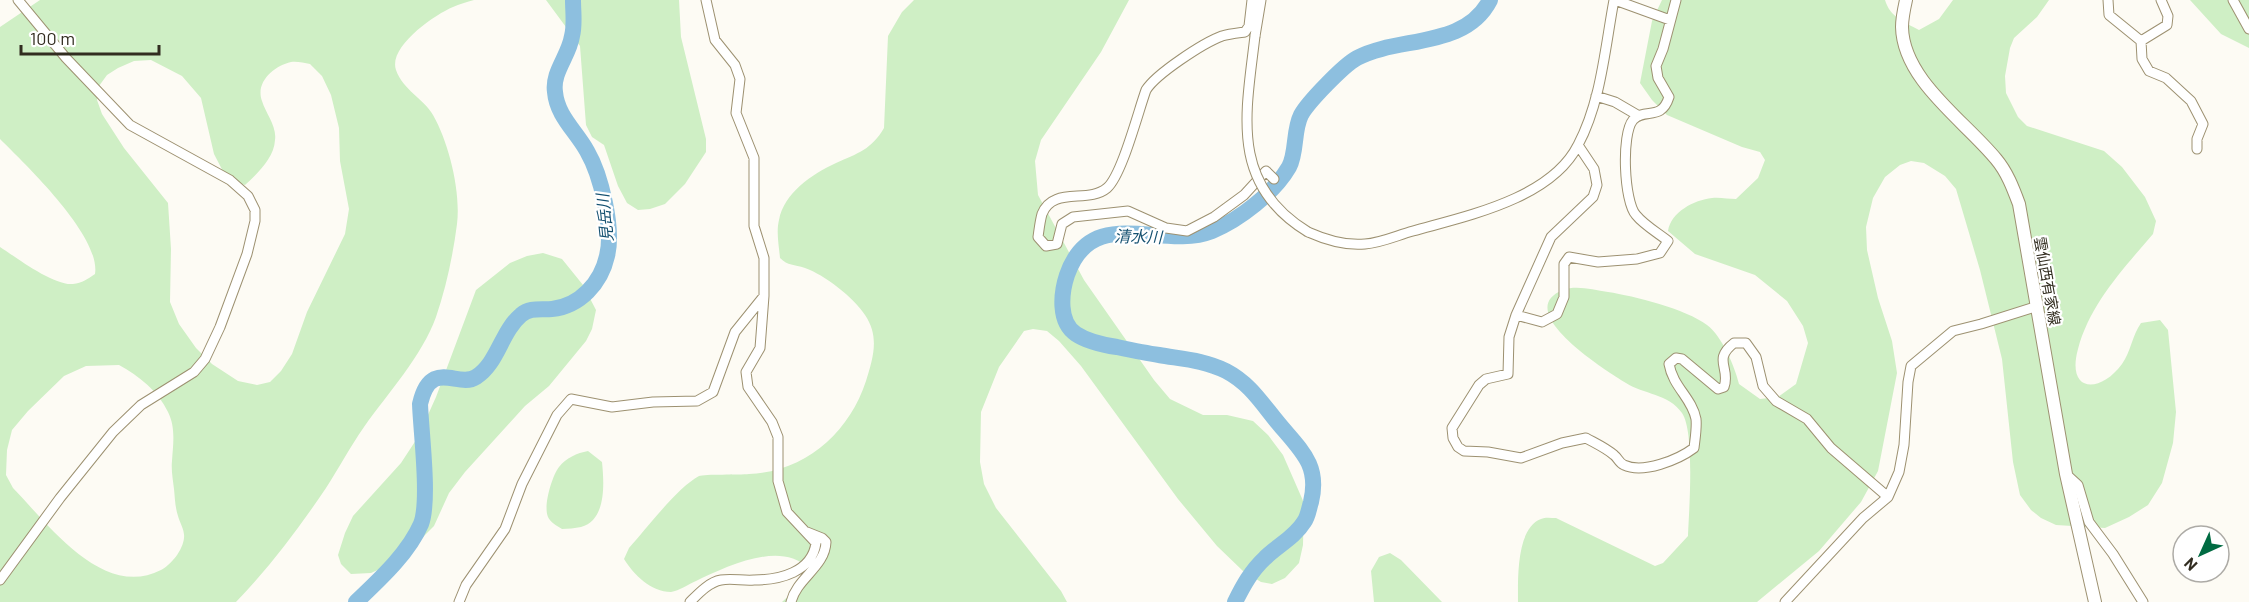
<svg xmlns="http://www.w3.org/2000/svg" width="2249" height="602" font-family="Barlow,'Noto Sans JP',sans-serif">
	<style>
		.green { fill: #cfefc5; fill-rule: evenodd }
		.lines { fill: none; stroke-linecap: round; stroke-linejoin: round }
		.river { stroke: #8dbfdf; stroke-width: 16 }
		.minor-casing { stroke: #9d9171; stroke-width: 11 }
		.major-casing { stroke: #9d9171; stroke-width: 14 }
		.minor { stroke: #fff; stroke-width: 9 }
		.major { stroke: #fff; stroke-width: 12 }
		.minor-bridge-casing { stroke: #9d9171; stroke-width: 11; stroke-linecap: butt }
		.minor-bridge { stroke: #fff; stroke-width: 9 }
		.labels { text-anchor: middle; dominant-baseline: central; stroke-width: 4.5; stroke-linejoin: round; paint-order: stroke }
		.street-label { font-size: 15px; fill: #322d20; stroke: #fff }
		.water-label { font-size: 16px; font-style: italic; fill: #145070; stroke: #fff }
	</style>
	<rect width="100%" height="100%" fill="#fdfbf4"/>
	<!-- green -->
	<path class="green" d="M40,0H474C467,2 459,4 453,7C434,15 388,47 396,70C403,90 424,99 433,115C449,143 461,192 457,224C453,255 446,288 436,317C422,356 388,393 364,427C350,447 339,468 326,488C299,528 269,568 236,602H0V247C17,258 54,286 73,284C82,283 88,279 95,274C101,236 26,165 0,139V27ZM151,60L182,76L201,98L214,154L227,179L245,185C258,173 274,158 275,140C277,126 266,114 262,101C255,82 274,66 291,62C297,61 304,63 310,64L322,76L331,95L339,128L340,161L349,209L345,234L307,312L292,354L281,371L270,382L257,385L238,381L212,364L196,348L179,324L170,302L171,249L168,203L124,148L102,114L97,100L99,86L107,75L118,68L134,61ZM119,365C139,376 158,391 168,412C176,428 173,445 172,461C171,470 173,480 174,489C175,498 175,507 178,516C180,523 185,531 184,538C183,550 171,565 161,570C103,600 48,524 13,488L6,475L7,450L12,430L28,411L64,376L86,366Z
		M546,0H679L681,37L706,139V152L685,184L665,204L650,209L638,210L627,203L618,186L604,145L592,137L586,125L580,46Z
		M914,0H1129L1101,52L1041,140L1035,161L1038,195L1084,280L1154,380L1170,399L1203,415H1227L1253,421L1268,435L1283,455L1304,503L1303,545L1299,563L1285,578L1272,584L1261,582L1243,571L1217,546L1178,499L1081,366L1059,341L1047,331L1033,329L1024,331L999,367L981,412L980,462L984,484L996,508L1061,591L1067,602H782C794,591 806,585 808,568C780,540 726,567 696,581C689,584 679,591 671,592C651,592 634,575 624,559L629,548C646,529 678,487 699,476C704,474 740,475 749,474C805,472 849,433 866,381C873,358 880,337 865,315C853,297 825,275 805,268C794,264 788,266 780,258C779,246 776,232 779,220C784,193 812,174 836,163C858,153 871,150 884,128L888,36L902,12Z
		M1662,0H1885C1890,17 1904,22 1919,30L1939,19L1953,0H2049L2037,17L2014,38L2010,48L2005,76L2006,93L2018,117L2027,126L2104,151L2122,167L2145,197L2156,221L2153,234C2123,269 2090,304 2078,349C2066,393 2100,394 2122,364C2131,351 2132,336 2141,323L2160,320L2168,330L2176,412L2173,443L2162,483L2148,505L2129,517L2105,528L2056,525L2041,518L2031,510L2020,495L2013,462L2002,359L1980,270L1956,189L1945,176L1924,163L1911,161L1900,165L1885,177L1873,198L1866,227L1867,250L1878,298L1892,341L1897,373L1878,471L1861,502L1819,551L1757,602H1518C1518,580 1516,528 1541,519C1545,517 1551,518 1556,518L1655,566L1663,563L1688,536C1689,510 1695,432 1682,413C1669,394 1643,394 1626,383C1608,372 1510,311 1563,290C1577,285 1593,290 1608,292C1634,296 1686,309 1707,325C1722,336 1735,367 1739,384L1760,399L1778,397L1796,384L1808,343L1803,326L1787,301L1755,275L1695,254L1668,231C1671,212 1694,200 1712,198C1720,197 1728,199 1736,199L1758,178L1765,160L1760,152L1742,147L1667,115L1652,100L1640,83L1652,21Z
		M2190,0H2249V48L2221,34Z
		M543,253L562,259L583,285L596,310L592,329L586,341L549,386L525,406L465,472L449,493L434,526L400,560L371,573L351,574L341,564L338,555L345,533L353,516L401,463L418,437L436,397L476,290L510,263L527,256Z
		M588,451L602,462C604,482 607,520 581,527C575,528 568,529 562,529C557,526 550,522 548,517C543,506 552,476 559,467C566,458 577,453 588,451Z
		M1390,553L1401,560L1442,602H1374L1371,571L1379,557Z"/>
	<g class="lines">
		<!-- river -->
		<path class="river" d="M356,602C379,580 408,554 421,524C430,501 421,432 420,404C431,357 458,389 476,377C498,363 501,332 521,315C530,307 541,310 552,309C580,306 601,283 607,256C614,229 601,175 587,151C576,131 557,116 555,92C552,72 569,56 572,36C575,25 573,12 573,0
			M1235,602C1243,586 1251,571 1265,558C1277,546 1295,537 1304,522C1308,517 1309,508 1311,502C1319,469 1305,454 1285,431C1265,409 1253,385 1226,371C1204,360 1182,359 1159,355C1145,353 1131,350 1117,347C1103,345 1088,342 1076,334C1058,322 1061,293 1067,275C1092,203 1161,251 1212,231C1239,220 1274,193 1289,167C1297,152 1293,131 1301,115C1308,102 1344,65 1357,58C1398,36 1465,49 1490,0"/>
		<defs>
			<path id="minor" d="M1252,0L1249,26L1245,32C1238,33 1229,34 1222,36C1203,43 1156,74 1146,90C1138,112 1122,175 1107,188C1088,204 1053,186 1042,214C1040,221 1039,230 1038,237L1046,246L1057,244L1062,224L1073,217L1128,211L1166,228L1187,231L1214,217L1244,195L1266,171L1274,179
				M1615,0L1670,20
				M2108,0L2109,15L2141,41L2142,59L2149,71L2166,78L2191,101L2203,124L2197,139V149
				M2233,0L2249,29
				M1255,36L1261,0
				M2141,41L2167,25L2168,16L2161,0
				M1596,96L1615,102L1639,116
				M1578,145L1594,169L1597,185L1593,197L1551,237L1516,315L1509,337L1508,374L1486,379L1479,385L1452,428L1453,438L1458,447L1464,451L1488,452L1521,458L1562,443L1586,438C1595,443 1606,448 1614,455C1618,458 1619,463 1624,465C1643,474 1678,460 1694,448C1695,439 1697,428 1696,419C1692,398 1673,387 1669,364L1676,358L1682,359L1718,389L1724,387C1731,368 1712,360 1734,343H1746L1756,357L1763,386L1776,401L1807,419L1831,448L1888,497
				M1308,232C1326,240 1345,246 1365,244C1381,243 1398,235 1413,231C1466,216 1551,199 1578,145C1601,102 1605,48 1614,0
				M1516,315L1542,322L1557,314L1564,297V264L1569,257L1598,262L1637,259L1660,253L1668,241C1658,233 1644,225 1636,215C1624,202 1621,134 1633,120C1645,107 1661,122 1669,97L1658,78L1656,66L1663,49L1676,0
				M2066,474L2078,485L2089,522L2113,554L2143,602
				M0,580L60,498L113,432L141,405L194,372L205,359L220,327L247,254L255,221V210L248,196L230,180L130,125L66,58L18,0
				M459,602L466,585L505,529L522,484L557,415L571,399L612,407L653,402L697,401L713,392L735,332L764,296
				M690,602C698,594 709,582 721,580C732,578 743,581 754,580C780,580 812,572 816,543L787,512L778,481V437L772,422L748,387L746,372L760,348L764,296V258L754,226V158L736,113L740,79L735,65L715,40L706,0
				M791,602C797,578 825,567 826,542L822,538L807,532
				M1785,602L1863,518L1888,497L1899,472L1904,445L1908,382L1911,366L1953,331L1981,324L2038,306"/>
			<path id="major" d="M1906,0C1904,9 1902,19 1902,27C1903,80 1965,121 1996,159C2007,172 2013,188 2019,204L2066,474L2095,602"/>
		</defs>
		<!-- minor casing -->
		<use href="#minor" class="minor-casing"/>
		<!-- major casing -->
		<use href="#major" class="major-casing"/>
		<!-- minor -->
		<use href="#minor" class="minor"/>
		<!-- major -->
		<use href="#major" class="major"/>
		<defs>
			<path id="minor-bridge" d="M1255,36C1246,113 1229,184 1308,232"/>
		</defs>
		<!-- minor-bridge casing -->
		<use href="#minor-bridge" class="minor-bridge-casing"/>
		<!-- minor-bridge -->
		<use href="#minor-bridge" class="minor-bridge"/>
	</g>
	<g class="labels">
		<!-- street labels -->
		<g class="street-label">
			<text transform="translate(2048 281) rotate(80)">雲仙西有家線</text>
		</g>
		<!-- water labels -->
		<g class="water-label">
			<text transform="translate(604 218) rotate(-96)">見岳川</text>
			<text transform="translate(1138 236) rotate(1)">清水川</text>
		</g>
	</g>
	<!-- north arrow -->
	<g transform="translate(2201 554) rotate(225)"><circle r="28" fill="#ffffff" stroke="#adaba6" stroke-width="1.5"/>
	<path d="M0-4.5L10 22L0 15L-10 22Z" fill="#006b42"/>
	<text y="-9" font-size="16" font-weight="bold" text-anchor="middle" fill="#322d20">N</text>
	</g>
	<!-- scale -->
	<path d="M21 45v9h138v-9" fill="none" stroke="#322d20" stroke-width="3"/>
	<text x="30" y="45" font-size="18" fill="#322d20" stroke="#ffffff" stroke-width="4.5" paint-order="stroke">100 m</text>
</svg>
